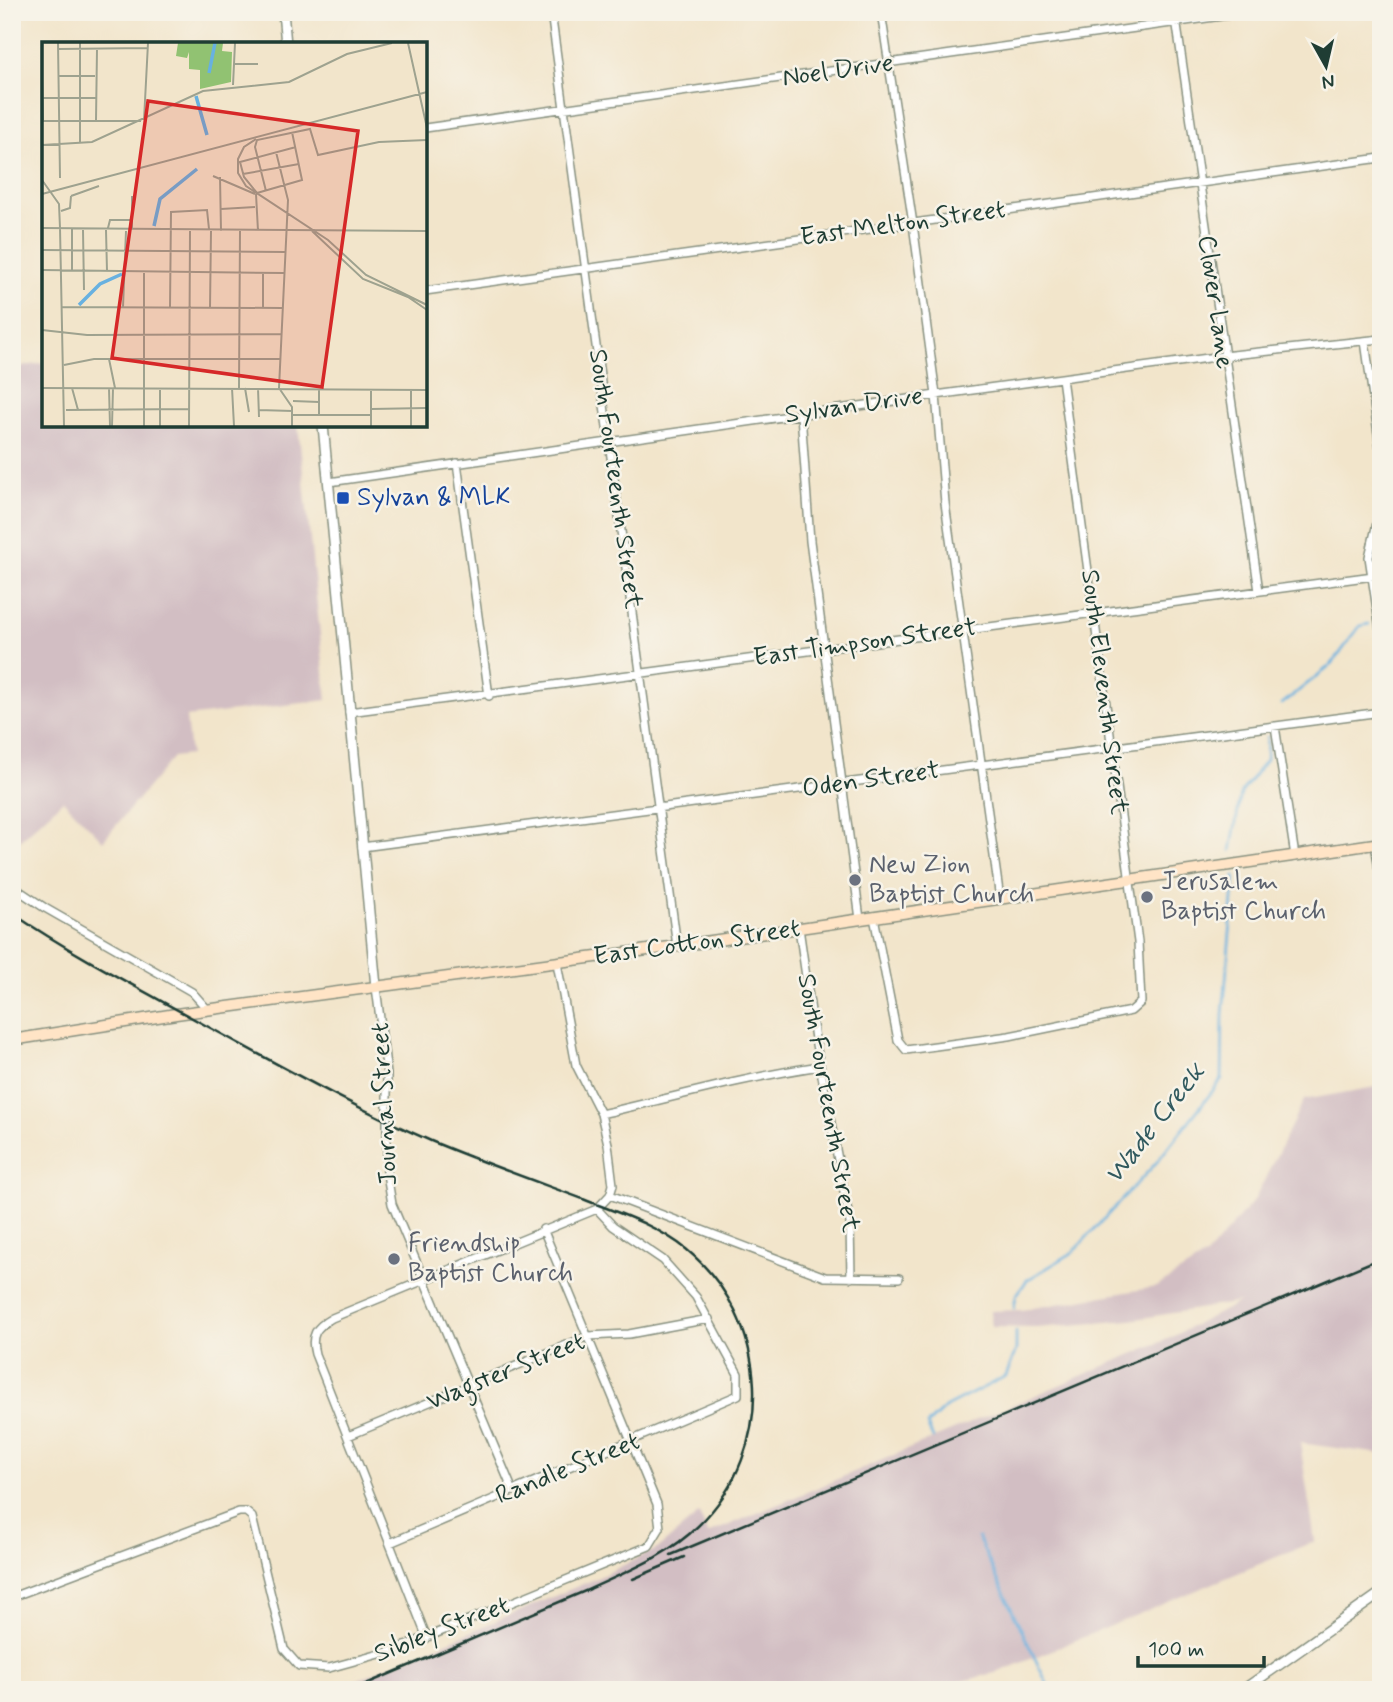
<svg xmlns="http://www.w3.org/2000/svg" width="1393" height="1702" font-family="Mynerve,sans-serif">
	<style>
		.industrial { fill: #d2bec3 }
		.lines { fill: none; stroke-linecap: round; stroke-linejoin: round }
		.stream { stroke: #68b1e0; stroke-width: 2.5 }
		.minor-casing { stroke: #889180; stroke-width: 10 }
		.tertiary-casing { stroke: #889180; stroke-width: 12 }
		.secondary-casing { stroke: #889180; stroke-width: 13 }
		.minor { stroke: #fff; stroke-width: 7 }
		.tertiary { stroke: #fff; stroke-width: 9 }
		.secondary { stroke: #ffe4c6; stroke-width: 10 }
		.rail { stroke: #1f3d34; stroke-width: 2.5 }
		.transit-dot { fill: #1a4fb4; stroke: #f7f3e8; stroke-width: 2.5 }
		.worship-dot { fill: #6b7280; stroke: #f7f3e8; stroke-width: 2.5 }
		.labels { text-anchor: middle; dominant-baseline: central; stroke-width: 5; stroke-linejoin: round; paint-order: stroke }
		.street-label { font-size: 26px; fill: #1f3d34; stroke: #f7f3e8 }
		.transit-label { font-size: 26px; fill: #164399; stroke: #f7f3e8; text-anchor: start }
		.worship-label { font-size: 26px; fill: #5b616d; stroke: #f7f3e8; text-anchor: start }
		.water-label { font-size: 28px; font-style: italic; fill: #315a5f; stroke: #f7f3e8 }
		.inset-river { fill: none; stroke: #68b1e0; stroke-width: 3.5 }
		.inset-road { fill: none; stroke: #9ea28f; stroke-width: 2 }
		.view { fill: #d62828; fill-opacity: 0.15; stroke: #d62828; stroke-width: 3.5 }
		.inset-edge { fill: none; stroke: #1f3d34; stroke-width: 3.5 }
	</style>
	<rect width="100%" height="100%" fill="#f7f3e8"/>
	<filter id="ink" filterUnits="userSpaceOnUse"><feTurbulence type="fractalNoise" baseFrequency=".0143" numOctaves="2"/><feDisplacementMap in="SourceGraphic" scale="14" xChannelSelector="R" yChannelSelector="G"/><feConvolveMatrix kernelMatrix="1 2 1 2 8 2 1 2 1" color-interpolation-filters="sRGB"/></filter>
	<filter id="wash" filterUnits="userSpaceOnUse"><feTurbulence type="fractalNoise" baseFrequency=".00686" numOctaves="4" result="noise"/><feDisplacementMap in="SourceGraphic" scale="28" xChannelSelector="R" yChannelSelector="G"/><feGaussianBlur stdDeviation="1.57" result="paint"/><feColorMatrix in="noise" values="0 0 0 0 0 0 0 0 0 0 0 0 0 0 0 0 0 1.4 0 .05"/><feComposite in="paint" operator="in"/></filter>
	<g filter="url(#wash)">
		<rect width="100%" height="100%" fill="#f2e5cb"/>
		<!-- industrial -->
		<path class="industrial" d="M44,363V425H298L327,700L186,717L190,755L173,757L103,841L63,800L12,847V368Z
			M1381,1086V1454L1300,1443L1315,1541L999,1672L926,1690H333L595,1579L659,1548L699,1514L708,1534L1168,1339L1240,1302L1130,1320L1036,1328L991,1327V1311L1022,1310L1156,1287L1206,1256L1255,1199L1304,1100Z"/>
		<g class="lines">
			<!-- stream -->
			<path class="stream" d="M1282,704L1332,664L1360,626L1369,624
				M1231,851L1241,793L1266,760L1267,737
				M1014,1308L1016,1296L1027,1280L1072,1253L1156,1163L1222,1079L1223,1014L1235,876
				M933,1438L927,1425L946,1407L1006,1376L1016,1350V1331
				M978,1538L1050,1690"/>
		</g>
	</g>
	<g filter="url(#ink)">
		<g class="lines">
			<defs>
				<path id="minor" d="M551,12L677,946
					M881,12L913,224L936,395L945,503L1000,899
					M1175,12L1259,591
					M425,128L1250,12
					M425,291L1381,158
					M1365,341L1381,455
					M801,414L810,541L860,919
					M457,463L489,696
					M329,482L936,395L1223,356L1381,339
					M1381,506L1369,557L1381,636
					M349,712L1381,575
					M1275,726L1295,856
					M1375,844L1381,883
					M362,847L1381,712
					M12,886L45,908L192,992L208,1010
					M874,917L898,1040L906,1050L1009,1036L1131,1011L1141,1002L1138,942L1062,378
					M799,928L815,1039L850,1223L851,1278
					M376,987L387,1074V1174L392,1204L513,1491
					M601,1114C675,1097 746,1077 820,1066
					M610,1195L825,1277L899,1278
					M348,1436L588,1336L629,1334L709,1319
					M390,1543L738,1395V1374L696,1297L663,1260L613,1226L597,1209
					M12,1597L239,1512H246L252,1517L284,1649L299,1666L329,1668L398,1649L649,1546L660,1528L657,1504L543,1229
					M427,1638L315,1354C310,1335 316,1327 332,1318L597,1209L610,1195L613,1185L608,1144L601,1114L576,1065L557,963"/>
				<path id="tertiary" d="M283,12L286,44
					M323,425L376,987
					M1243,1690L1381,1593"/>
				<path id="secondary" d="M12,1040L176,1014L677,946L1381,843"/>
			</defs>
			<!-- minor casing -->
			<use href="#minor" class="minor-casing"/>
			<!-- tertiary casing -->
			<use href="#tertiary" class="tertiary-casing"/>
			<!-- secondary casing -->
			<use href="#secondary" class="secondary-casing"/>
			<!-- minor -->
			<use href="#minor" class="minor"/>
			<!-- tertiary -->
			<use href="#tertiary" class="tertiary"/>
			<!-- secondary -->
			<use href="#secondary" class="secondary"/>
			<!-- rail -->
			<path class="rail" d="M12,913C74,955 140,989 205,1025C279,1065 353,1107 431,1141C481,1162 532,1180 583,1199C618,1213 657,1225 686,1249C771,1319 778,1449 698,1526C667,1557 623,1573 583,1592
				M671,1555L1381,1258
				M633,1579L684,1557
				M352,1690L590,1589"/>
		</g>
	</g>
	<!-- markers -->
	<rect class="transit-dot" x="336" y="491" width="14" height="14" rx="3.5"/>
	<g class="worship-dot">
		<circle cx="855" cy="880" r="7"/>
		<circle cx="1147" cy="897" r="7"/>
		<circle cx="394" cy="1259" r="7"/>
	</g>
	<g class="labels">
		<!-- street labels -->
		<g class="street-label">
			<text transform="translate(838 71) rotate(-8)">Noel Drive</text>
			<text transform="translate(903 224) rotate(-8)">East Melton Street</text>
			<text transform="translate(1215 302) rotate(82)">Clover Lane</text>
			<text transform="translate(854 406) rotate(-8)">Sylvan Drive</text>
			<text transform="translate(615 479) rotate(82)">South Fourteenth Street</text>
			<text transform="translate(865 643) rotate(-8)">East Timpson Street</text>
			<text transform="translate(1104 692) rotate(83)">South Eleventh Street</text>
			<text transform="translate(871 780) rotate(-8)">Oden Street</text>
			<text transform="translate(697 943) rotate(-8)">East Cotton Street</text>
			<text transform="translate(828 1103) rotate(80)">South Fourteenth Street</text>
			<text transform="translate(385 1104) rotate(-93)">Journal Street</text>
			<text transform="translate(506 1372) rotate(-22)">Wagster Street</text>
			<text transform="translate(568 1469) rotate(-22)">Randle Street</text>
			<text transform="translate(442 1630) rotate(-21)">Sibley Street</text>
		</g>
		<!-- transit labels -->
		<g class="transit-label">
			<text x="357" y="498">Sylvan &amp; MLK</text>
		</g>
		<!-- worship labels -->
		<g class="worship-label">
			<text x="869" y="865">New Zion<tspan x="869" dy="30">Baptist Church</tspan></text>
			<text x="1161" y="882">Jerusalem<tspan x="1161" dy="30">Baptist Church</tspan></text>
			<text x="408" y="1244">Friendship<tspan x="408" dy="30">Baptist Church</tspan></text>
		</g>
		<!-- water labels -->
		<g class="water-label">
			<text transform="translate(1155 1124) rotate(-52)">Wade Creek</text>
		</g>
	</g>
	<!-- overview -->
	<g transform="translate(42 42)">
		<rect width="385" height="385" fill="#f2e5cb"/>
		<path d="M136,1H181L180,9L190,10L189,40L158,47V28L147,27V10L145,16L134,14Z" fill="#91c272"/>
		<path class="inset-river" d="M167,31L173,1M154,54L165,93M112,184L118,157L155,127M37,263L58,242L80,232"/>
		<path class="inset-road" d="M16,1L18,136M38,1V102M366,1L385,86M16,7L106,6M192,22H216M17,34H53M0,39L1,79M191,43L193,1M0,56H54M54,78L55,7M102,78L106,1M0,79H99M214,97L202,105L196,117V131L204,144L286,198L324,233L385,263M0,103L50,100L161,49L247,40L305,12L350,1M234,110L246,158L237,346L250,365V384M201,132L257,122M171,134L213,152M178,135L179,189M0,138L17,162L18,186M224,149L213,105L215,98L268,87L276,113L337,100L385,98M215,151L260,138L250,90M215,151L202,135L198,120L254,105M0,152L385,50M214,152L216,189M29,154L57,144M90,154V187M179,167L213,165M19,169L28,166L29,154M0,186L385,189M18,186L22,384M66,186L68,178H89M30,187V228M41,188L42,248M64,188L65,229M270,189L321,237L366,255L385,268M0,208L243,210M0,228L242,231M19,265L240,266M81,265L84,189M128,266L129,170L165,168L167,187M168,266L169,189M221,266V230M0,288L45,293L239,292M67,317L73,346M22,323L52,317H238M0,346L385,348M30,346L36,368M67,346L68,384M190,346L192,384M197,346L198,189M203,346L207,370M216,346L217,375M277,347V373M329,349V384M369,349V384M251,359L277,360M329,367L385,366M24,368L147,367M216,368L251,369M251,373H329M70,384L71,346M102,384V230M118,384V346M147,384L148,189"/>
		<path class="view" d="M106,59L316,89L280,345L70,316Z"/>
		<rect width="385" height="385" class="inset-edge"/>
	</g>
	<!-- margin -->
	<rect width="1393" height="1702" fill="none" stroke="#f7f3e8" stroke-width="42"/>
	<!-- north arrow -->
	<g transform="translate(1326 66) rotate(172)" stroke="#f7f3e8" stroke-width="5" paint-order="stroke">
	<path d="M0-5L12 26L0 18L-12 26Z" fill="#1f3d34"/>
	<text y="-10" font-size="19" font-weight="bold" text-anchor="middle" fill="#1f3d34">N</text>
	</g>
	<!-- scale -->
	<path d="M1138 1656v10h126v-10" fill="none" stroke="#1f3d34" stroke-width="3.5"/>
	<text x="1148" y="1656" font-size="21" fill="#1f3d34" stroke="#f7f3e8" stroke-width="5" paint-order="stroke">100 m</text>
</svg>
